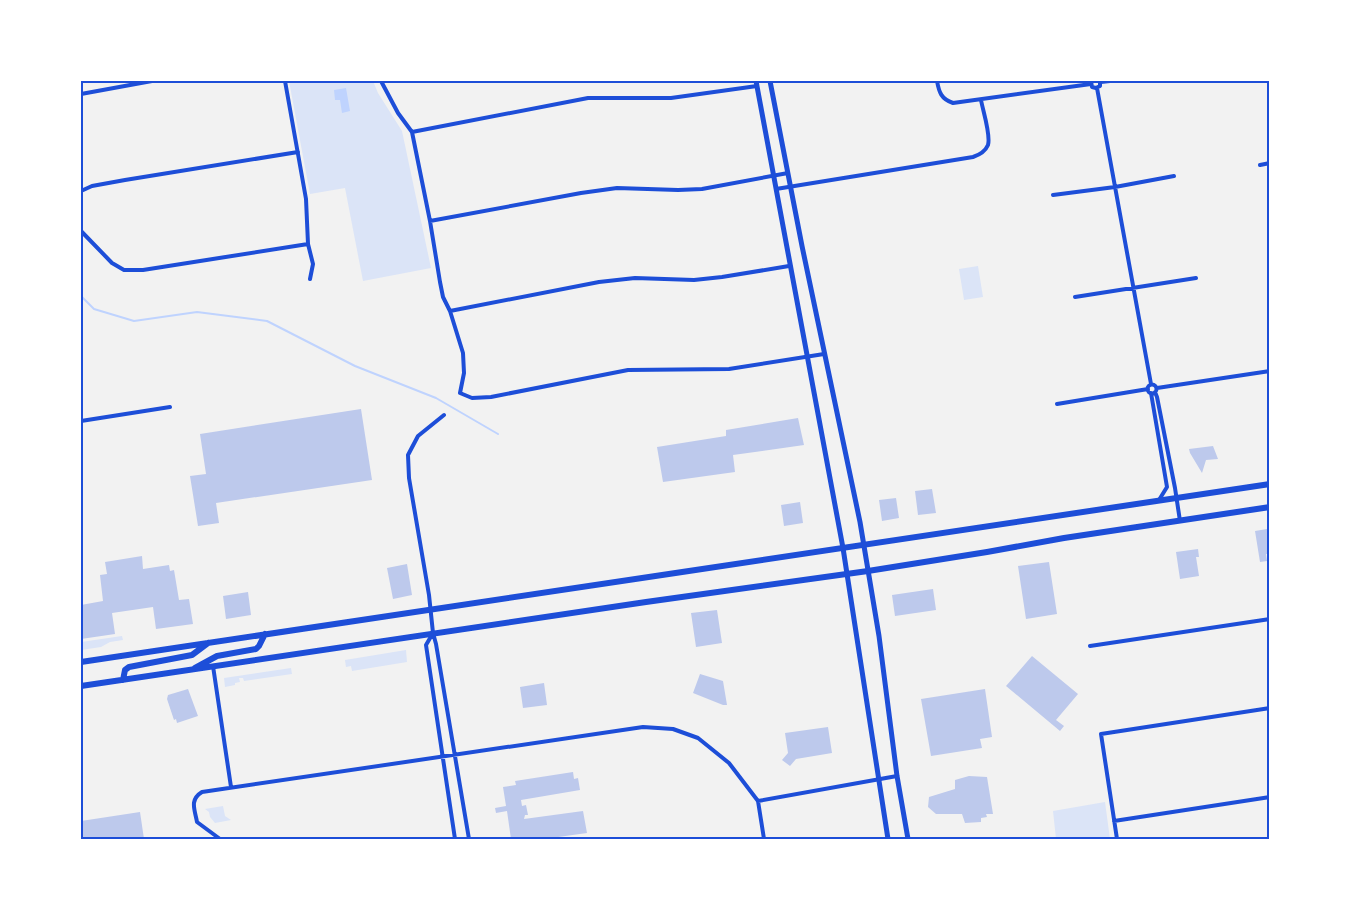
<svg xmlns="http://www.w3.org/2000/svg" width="1351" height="920" font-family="Cabin,sans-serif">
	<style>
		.green { fill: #dbe4f7 }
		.water { fill: #bfd3fe }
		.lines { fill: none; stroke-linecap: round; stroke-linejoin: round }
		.stream { stroke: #bfd3fe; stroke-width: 2 }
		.building { fill: #bdc9ec }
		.minor { stroke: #1d4ed8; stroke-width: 4 }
		.secondary { stroke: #1d4ed8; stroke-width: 5 }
		.primary { stroke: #1d4ed8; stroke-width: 6 }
		.neatline { fill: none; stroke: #1d4ed8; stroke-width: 2 }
	</style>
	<rect width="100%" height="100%" fill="#f2f2f2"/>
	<!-- green -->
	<path class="green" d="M289,81H373L378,93L402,131L431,268L363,281L345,188L310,194Z
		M978,266L983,297L964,300L959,269Z
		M122,636L123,640L110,642L101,647L81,650V642Z
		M406,650L407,662L352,671L351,666L346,667L345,660Z
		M291,668L292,674L244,681L243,678H239L240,682L235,683V685L225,687L224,678Z
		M1105,802L1110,839H1056L1053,811Z
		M223,806L225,816L231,820L215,823L210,817L209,812L205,809Z"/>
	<!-- water -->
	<path class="water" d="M346,88L350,111L342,113L340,100H335L334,90Z"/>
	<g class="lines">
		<!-- stream -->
		<path class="stream" d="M81,296L94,309L134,321L197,312L267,321L355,366L436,398L498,434"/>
	</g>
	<!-- building -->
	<path class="building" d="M361,409L372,480L216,503L219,523L198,526L190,476L206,474L200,434Z
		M798,418L804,445L733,455L735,472L663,482L657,447L726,436V430Z
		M1213,446L1218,459L1206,460L1202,473L1190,453L1189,449Z
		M932,489L936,513L918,515L915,491Z
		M896,498L899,518L882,521L879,500Z
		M800,502L803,523L784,526L781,505Z
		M1267,529L1270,554H1266L1267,561L1260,562L1255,531Z
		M1198,549L1199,557H1196L1199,576L1180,579L1176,552Z
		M142,556L143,569L169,565L170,571L174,570L179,600L189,599L193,624L156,629L153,607L112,613L115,634L81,639V605L103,601L100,575L107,574L105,562Z
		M1049,562L1057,614L1026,619L1018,566Z
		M407,564L412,595L393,599L387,568Z
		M933,589L936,610L895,616L892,595Z
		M248,592L251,615L226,619L223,596Z
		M717,610L722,643L696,647L691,613Z
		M1032,656L1078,694L1056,720L1064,726L1060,731L1006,686Z
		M700,674L723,681L727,705H723L693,693Z
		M544,683L547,705L523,708L520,687Z
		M188,689L198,716L177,723L176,719L174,720L167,699L168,695Z
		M985,689L992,737L980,739L982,748L931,756L921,699Z
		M828,727L832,753L796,759L790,766L782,760L788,753L785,733Z
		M573,772L574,779L578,778L580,790L521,800L522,806L526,805L528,815H525L524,819L583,811L587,833L544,839H522V838L511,839L507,811L496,813L495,808L506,806L503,787L516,785L515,781Z
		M969,776L987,777L993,814H986L987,817L981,818V822L965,823L962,814H936L928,807L929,797L955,789V780Z
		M140,812L144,839H81V821Z"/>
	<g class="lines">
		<!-- minor -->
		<path class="minor" d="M285,81L306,199L308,244L313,264L310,279
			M381,81L398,113L412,132L430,221L440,282L443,297L450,311L463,353L464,373L460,393L472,398L491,397L628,370L729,369L824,354
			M937,81C939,92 941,99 953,103L1091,84
			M1091,81L1092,87L1096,88L1100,86V81
			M1101,82L1110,81
			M1097,88L1151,384
			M81,94L152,81
			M412,132L588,98H671L757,86
			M1260,165L1270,163
			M776,189L973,157C979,155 985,152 988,145C991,135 983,111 981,100
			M81,191L92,186L125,180L298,152
			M1053,195L1115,187L1174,176
			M430,221L581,193L617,188L678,190L702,189L788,173
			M81,231L112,263L124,270H143L308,244
			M1075,297L1196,278
			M450,311L599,282L635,278L694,280L722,277L789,266
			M1147.5 389a4.5 4.5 0 1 1 9 0a4.5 4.5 0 1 1-9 0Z
			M1157,388L1270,371
			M1155,392L1157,397L1175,488L1180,521
			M1151,393L1167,487L1159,500
			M1057,404L1148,389
			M81,421L170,407
			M433,633L429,595L409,478L408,455L418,436L444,415
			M1090,646L1270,619
			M213,666L231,787
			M758,801L897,776
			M1114,821L1270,797
			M220,839L197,822C195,810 189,800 202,792L643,727L673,729L698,738L729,763L758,801L764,839
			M455,839L426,645L433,633L436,644L469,839
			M1117,839L1101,734L1270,708"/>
		<!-- secondary -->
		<path class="secondary" d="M756,81L843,548L888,839
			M770,81L802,246L860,522L879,636L897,776L908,839"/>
		<!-- primary -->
		<path class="primary" d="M81,662C477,602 874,544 1270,484
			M195,668L217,656L256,649L259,646L265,634
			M123,680L125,670L129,667L192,655L208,643
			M81,686L646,602L868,571L987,552L1064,538L1270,507"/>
	</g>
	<!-- border -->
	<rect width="1351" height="920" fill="none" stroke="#ffffff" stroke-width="165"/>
	<rect x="82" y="82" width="1186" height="756" class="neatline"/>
</svg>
